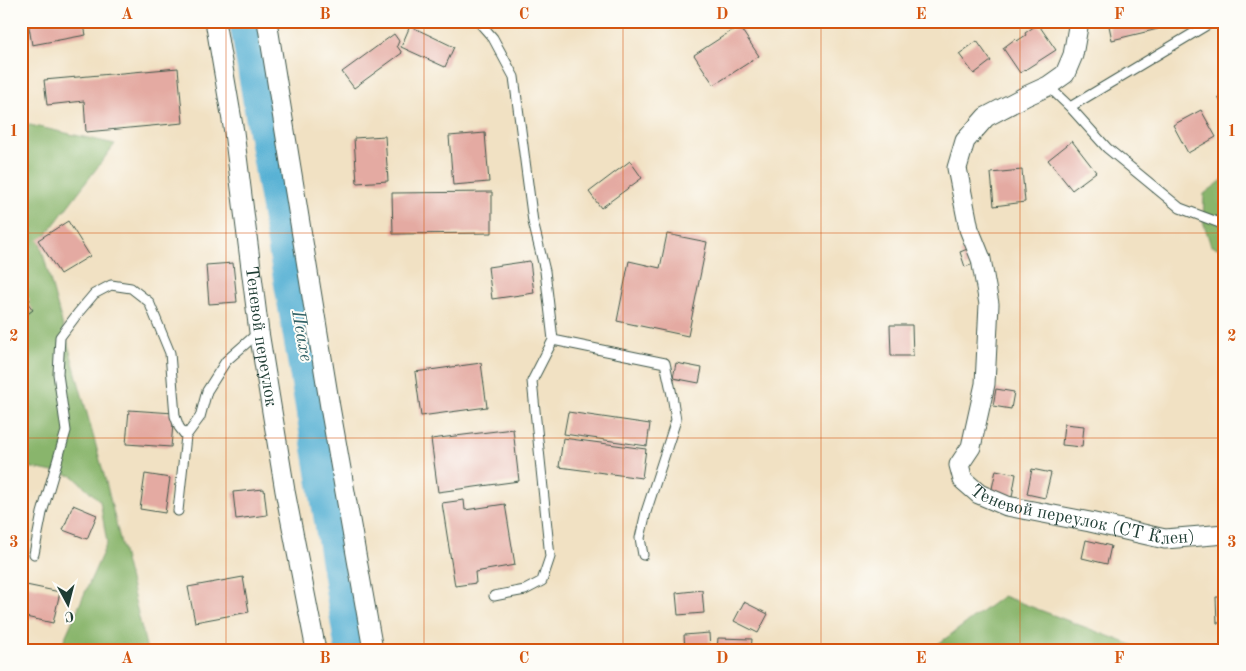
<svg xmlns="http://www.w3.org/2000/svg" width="1246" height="671" font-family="'Old Standard TT',serif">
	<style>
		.forest { fill: #89b56c; stroke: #547950 }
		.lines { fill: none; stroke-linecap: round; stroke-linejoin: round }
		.river { stroke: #56b1d4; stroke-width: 38 }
		.building { fill: #e4aaa2 }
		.service-casing { stroke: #3e5649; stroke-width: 11 }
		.minor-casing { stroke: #3e5649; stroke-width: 21 }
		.service { stroke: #fff; stroke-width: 9 }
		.minor { stroke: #fff; stroke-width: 19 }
		.grid { fill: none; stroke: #d45610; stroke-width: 1; stroke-opacity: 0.55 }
		.labels { text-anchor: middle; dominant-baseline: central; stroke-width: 4; stroke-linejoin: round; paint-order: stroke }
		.street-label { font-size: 18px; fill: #1f3d34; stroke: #fdfcf7 }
		.water-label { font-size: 19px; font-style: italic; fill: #306064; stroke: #fdfcf7 }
		.neatline { fill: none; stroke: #d45610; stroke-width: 2 }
		.grid-label { font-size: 16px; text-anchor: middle; font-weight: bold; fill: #d45610 }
	</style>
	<rect width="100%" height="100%" fill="#fdfcf7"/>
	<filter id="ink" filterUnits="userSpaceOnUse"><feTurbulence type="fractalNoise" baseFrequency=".02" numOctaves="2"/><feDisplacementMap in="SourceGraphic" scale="10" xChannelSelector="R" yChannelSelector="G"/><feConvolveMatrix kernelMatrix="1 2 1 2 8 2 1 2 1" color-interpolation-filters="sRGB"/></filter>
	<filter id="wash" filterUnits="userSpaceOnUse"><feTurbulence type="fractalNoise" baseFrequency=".0096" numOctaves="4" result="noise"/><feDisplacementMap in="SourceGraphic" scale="20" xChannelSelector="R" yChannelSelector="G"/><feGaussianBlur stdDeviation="1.12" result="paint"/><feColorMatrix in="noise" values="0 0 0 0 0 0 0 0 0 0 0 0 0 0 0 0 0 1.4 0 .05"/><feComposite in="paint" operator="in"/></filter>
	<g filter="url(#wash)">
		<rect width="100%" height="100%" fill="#f1e1c3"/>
		<!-- forest -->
		<path class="forest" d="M21,123L115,144L40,243L106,482L147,650H42L63,642L107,543L100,501L73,476L23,466H21Z
			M1225,178V250L1211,246L1203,221L1204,194Z
			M1003,596L1145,650H930Z"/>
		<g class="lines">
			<!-- river -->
			<path class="river" d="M248,21L323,459L354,650"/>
		</g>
		<g id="blocks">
			<!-- building -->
			<path class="building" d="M28,21H83L86,35L32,45Z
				M1108,21H1157L1158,29L1112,40Z
				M1038,24L1056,50L1020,73L1003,48L1015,39L1017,41L1026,35L1025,33Z
				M410,26L454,47L445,67L401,47Z
				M739,26L759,56L714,85L694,55Z
				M394,34L399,41L397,46L402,53L354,88L342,72Z
				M977,41L991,61L974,74L959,54Z
				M178,68L183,123L86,132L84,101L47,105L44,80Z
				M1225,93V111L1218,97Z
				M1201,110L1216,137L1188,153L1173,125Z
				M485,133L489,182L453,185L449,136Z
				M385,136L388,181L357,183L354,138Z
				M1072,141L1096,172L1072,190L1048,160Z
				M630,161L642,178L601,208L589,192Z
				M1022,170L1025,202L994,206L991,173Z
				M492,192V233L393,234L392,193Z
				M68,221L90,256L60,274L38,240Z
				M667,234L707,242L688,336L617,321L629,261L660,268Z
				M970,248L976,263L965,267L960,252Z
				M530,261L534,293L492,299L488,267Z
				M233,263L237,302L209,304L206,265Z
				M21,290L30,300L27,302L33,310L21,319Z
				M890,325H912L913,356H891Z
				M481,363L487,407L421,416L415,372Z
				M676,363L702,368L699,383L673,378Z
				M996,389L1014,392L1011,409L993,406Z
				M129,410L174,413L171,447L126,444Z
				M568,412L650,424L647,446L564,434Z
				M1064,424L1084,426L1082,447L1062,445Z
				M513,429L519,481L438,492L431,439Z
				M563,438L646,449L642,478L559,467Z
				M1032,469L1051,473L1045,498L1027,494Z
				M996,470L1016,474L1012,497L991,493Z
				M145,474L170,478L165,513L140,509Z
				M264,489L267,515L236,519L233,492Z
				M464,500L465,510L505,504L515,565L475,572L476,583L455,586L442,503Z
				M73,505L97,515L87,539L63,530Z
				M1086,540L1111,546L1107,564L1082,558Z
				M243,577L249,612L195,622L188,587Z
				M26,585L60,592L53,623L21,616V608Z
				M702,590L704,613L678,615L676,593Z
				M1216,597H1225V623H1217Z
				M744,602L768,614L758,633L734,621Z
				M709,633L710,650H685L684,635Z
				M718,638L752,639L751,650H717Z"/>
		</g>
	</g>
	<g filter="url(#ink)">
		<use href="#blocks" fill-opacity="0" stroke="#3e5649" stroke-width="1"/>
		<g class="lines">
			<defs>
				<path id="service" d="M478,21L493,38L514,77L533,222L545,271L553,340L532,381L550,557L542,581L525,590L494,596
					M1048,86L1070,107L1107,148L1180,208L1225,225
					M1070,107L1207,25L1211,21
					M553,340L665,363L672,395L676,420L646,512L640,538L643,555
					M178,511L186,436
					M34,554L42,513L66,431L58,374L60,337L78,313L94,294L111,285L131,288L149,302L170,353L175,416L179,427L186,436L200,417L207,391L226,361L259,332"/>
				<g id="minor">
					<path id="s1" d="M215,21L234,132L259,332L285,491L316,650"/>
					<path d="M267,21L330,407L373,650"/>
					<path id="s2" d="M1079,21L1073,55L1065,74L1048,86L1026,96L986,117L965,141L957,168L969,229L981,259L989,304L985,384L971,447L959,465L963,480L979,494L1007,506L1090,522L1165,539L1225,534"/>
				</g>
			</defs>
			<!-- service casing -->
			<use href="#service" class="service-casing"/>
			<!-- minor casing -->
			<use href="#minor" class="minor-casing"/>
			<!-- service -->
			<use href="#service" class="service"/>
			<!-- minor -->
			<use href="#minor" class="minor"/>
		</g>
	</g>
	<!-- grid -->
	<path class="grid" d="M226,21V650M424,21V650M623,21V650M821,21V650M1020,21V650M21,233H1225M21,438H1225"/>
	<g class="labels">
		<!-- street labels -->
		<g class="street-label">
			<text stroke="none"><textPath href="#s1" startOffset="319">Теневой переулок</textPath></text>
			<text stroke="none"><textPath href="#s2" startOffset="655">Теневой переулок (СТ Клен)</textPath></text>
		</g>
		<!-- water labels -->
		<g class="water-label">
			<text transform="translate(301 336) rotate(80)">Псахе</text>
		</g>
	</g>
	<!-- margin -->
	<rect width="1246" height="671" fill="none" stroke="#fdfcf7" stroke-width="55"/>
	<!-- north arrow -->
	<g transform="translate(68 604) rotate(173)" stroke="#fdfcf7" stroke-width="4" paint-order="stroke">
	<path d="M0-4L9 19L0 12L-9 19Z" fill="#1f3d34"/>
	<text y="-8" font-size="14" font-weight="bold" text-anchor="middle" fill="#1f3d34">С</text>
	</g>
	<rect x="28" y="28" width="1190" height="616" class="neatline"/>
	<g class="grid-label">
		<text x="127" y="19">A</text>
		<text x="325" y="19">B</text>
		<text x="524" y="19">C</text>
		<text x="722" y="19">D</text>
		<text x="921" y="19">E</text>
		<text x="1119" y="19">F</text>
		<text x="14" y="136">1</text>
		<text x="1232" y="136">1</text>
		<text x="14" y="341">2</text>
		<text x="1232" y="341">2</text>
		<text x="14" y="547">3</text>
		<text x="1232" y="547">3</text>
		<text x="127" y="663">A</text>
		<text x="325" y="663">B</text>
		<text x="524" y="663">C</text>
		<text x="722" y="663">D</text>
		<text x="921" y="663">E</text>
		<text x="1119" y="663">F</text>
	</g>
</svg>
